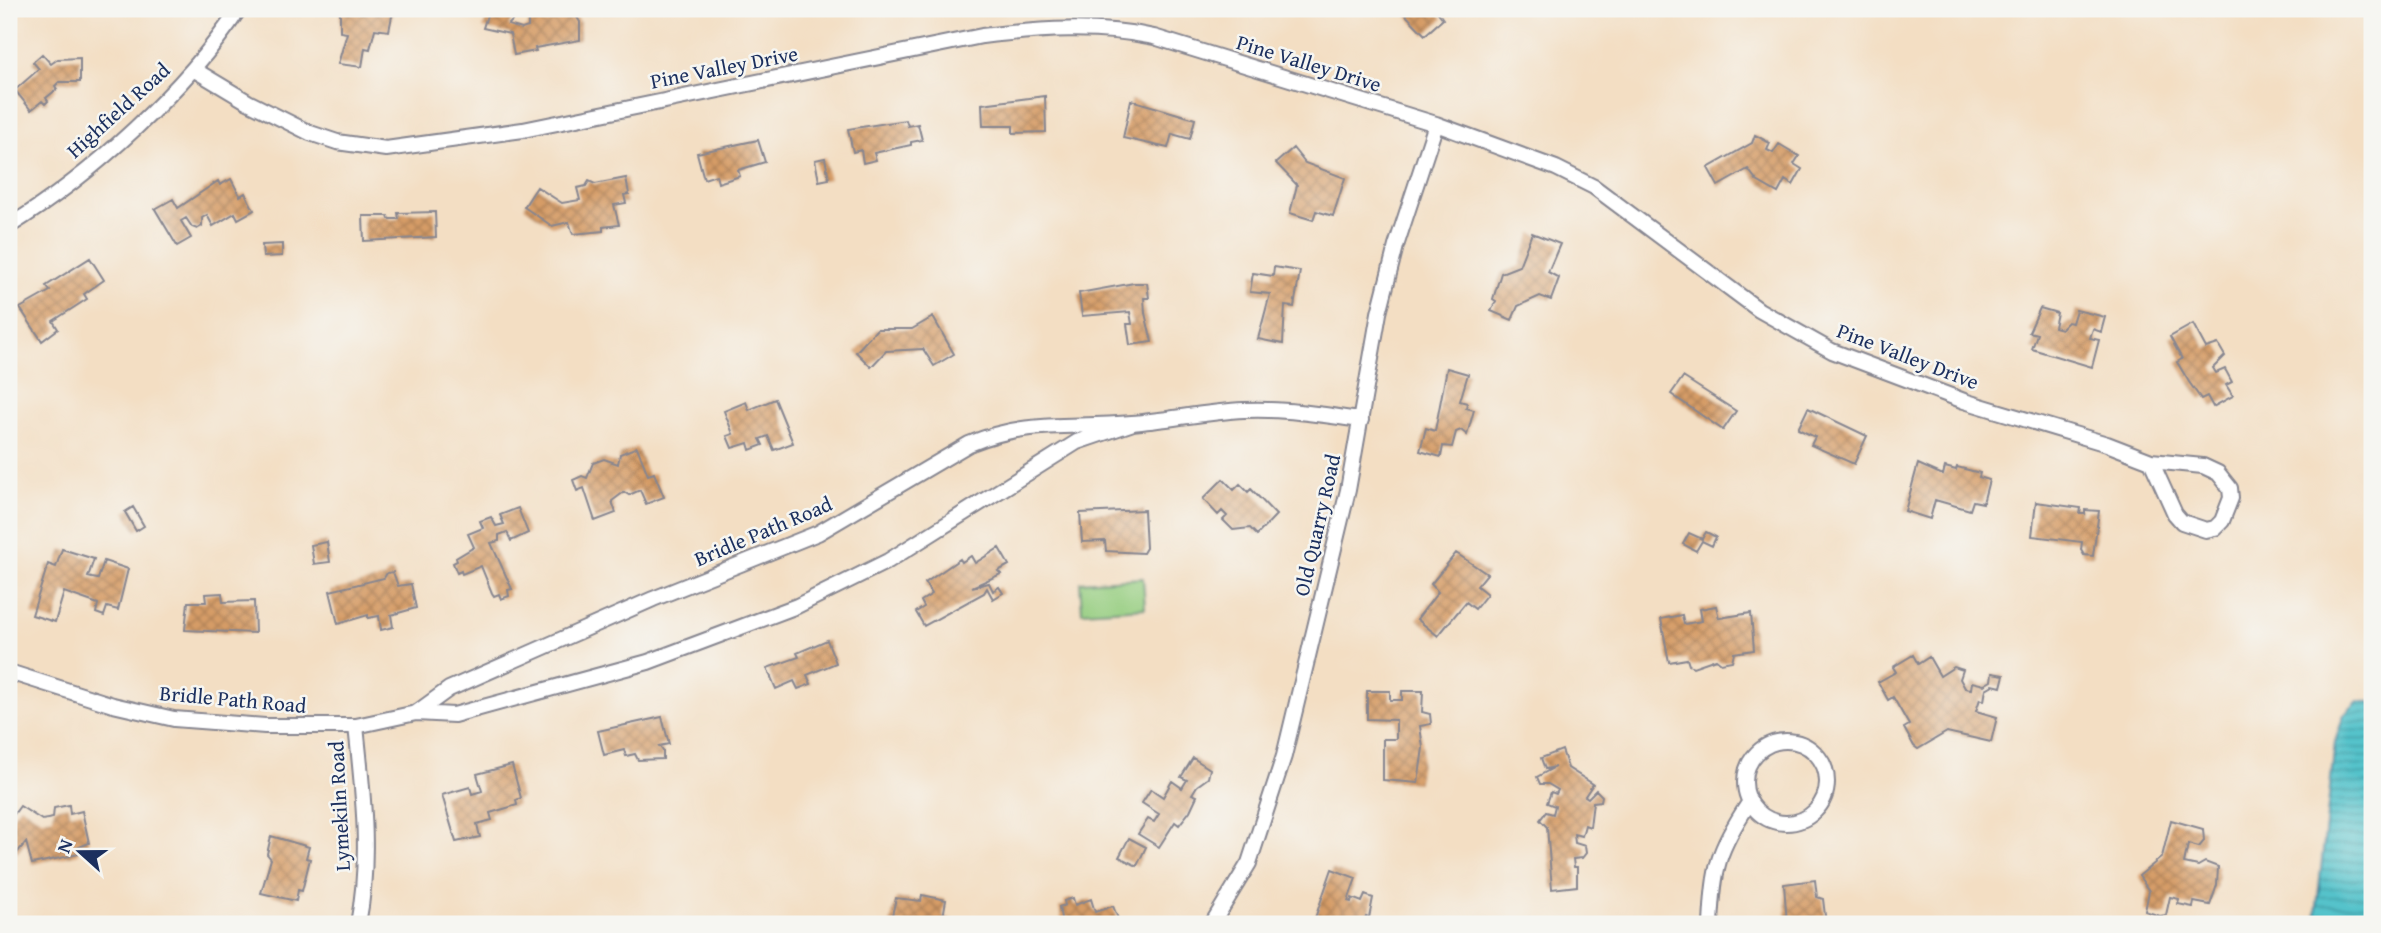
<svg xmlns="http://www.w3.org/2000/svg" width="2381" height="933" font-family="'Gentium Book Plus',serif">
	<style>
		.pitch { fill: #96cd80; stroke: #587e6f; stroke-width: 2 }
		.water { fill: url(#water-rules); stroke: #387994; stroke-width: 2 }
		.building { fill: url(#building-cross-hatch) }
		.lines { fill: none; stroke-linecap: round; stroke-linejoin: round }
		.street-casing { stroke: #878690; stroke-width: 18 }
		.street { stroke: #fff; stroke-width: 14 }
		.labels { text-anchor: middle; dominant-baseline: central; stroke-width: 5; stroke-linejoin: round; paint-order: stroke }
		.street-label { font-size: 21px; fill: #1b2f5e; stroke: #f6f6f2 }
	</style>
	<defs>
		<pattern id="water-rules" width="6" height="5" patternUnits="userSpaceOnUse" patternTransform="scale(1.75)"><rect width="6" height="5" fill="#55c3cb"/><path d="M0 2.5h6" fill="none" stroke="#469fa8"/></pattern>
		<pattern id="building-cross-hatch" width="8" height="8" patternUnits="userSpaceOnUse" patternTransform="scale(1.75)"><rect width="8" height="8" fill="#d69c66"/><path d="M0 0l8 8M0 8l8-8" fill="none" stroke="#ad8057"/></pattern>
	</defs>
	<rect width="100%" height="100%" fill="#f6f6f2"/>
	<filter id="ink" filterUnits="userSpaceOnUse"><feTurbulence type="fractalNoise" baseFrequency=".0143" numOctaves="2"/><feDisplacementMap in="SourceGraphic" scale="14" xChannelSelector="R" yChannelSelector="G"/><feConvolveMatrix kernelMatrix="1 2 1 2 8 2 1 2 1" color-interpolation-filters="sRGB"/></filter>
	<filter id="wash" filterUnits="userSpaceOnUse"><feTurbulence type="fractalNoise" baseFrequency=".00686" numOctaves="4" result="noise"/><feDisplacementMap in="SourceGraphic" scale="28" xChannelSelector="R" yChannelSelector="G"/><feGaussianBlur stdDeviation="1.57" result="paint"/><feColorMatrix in="noise" values="0 0 0 0 0 0 0 0 0 0 0 0 0 0 0 0 0 1.4 0 .05"/><feComposite in="paint" operator="in"/></filter>
	<g filter="url(#wash)">
		<rect width="100%" height="100%" fill="#f3dec3"/>
		<!-- pitch -->
		<path class="pitch" d="M1143,578L1145,608L1082,612L1080,582Z"/>
		<!-- water -->
		<path class="water" d="M2358,701L2372,702V924H2315L2335,742L2344,715Z"/>
		<g id="blocks">
			<!-- building -->
			<path class="building" d="M340,9L393,11L389,31L375,29L370,49L365,48L362,67L338,64L347,33L340,32Z
				M489,9H513L512,21L508,25L522,29L528,27V16L523,12L525,9H563L564,16L575,14L580,22V40L535,48L536,51L514,55L510,34L483,28Z
				M1400,9H1440L1437,11L1443,19L1425,35Z
				M42,54L51,64L58,59L80,58V82H59L55,86L57,89L46,98L48,101L45,104L42,101L31,110L15,90L39,69L33,62Z
				M1045,96L1046,132L1013,133V126H983L982,104Z
				M1131,100L1195,119L1190,139L1172,134L1168,148L1123,138Z
				M906,120L908,126L918,124L922,140L911,142V145L874,153L876,160L863,163L861,150L853,152L848,129Z
				M1755,135L1770,143L1767,150L1773,153L1779,144L1799,156L1794,164L1802,169L1793,185L1785,180L1778,193L1757,181L1748,169L1718,186L1708,168L1752,143Z
				M758,140L765,162L738,170L740,176L718,183L716,175L704,179L697,153Z
				M1293,148L1305,163L1345,178L1333,216L1316,211L1313,220L1290,213L1297,185L1276,163Z
				M825,158L829,179L819,181L815,160Z
				M626,178L629,194L624,195L626,203L614,205L619,225L603,227V231L573,234L569,222L552,226L524,207L537,187L562,203L580,200L577,188L586,186L589,181L595,184Z
				M231,179L240,196L245,193L254,210L238,219L235,213L213,226L207,215L202,218V226L197,229L192,227L186,218L181,221L191,238L177,246L155,209L173,199L178,208L218,181L220,185Z
				M435,212L436,237L364,241L363,216H388L389,219H399L398,213Z
				M1532,233L1560,244L1548,272L1559,278L1551,300L1540,296L1518,306L1512,320L1491,311L1496,301L1493,299L1501,273L1519,266Z
				M282,244V256L263,257L262,245Z
				M90,258L104,280L84,294L87,299L53,321L58,329L42,341L20,308L50,291L46,286Z
				M1274,267L1300,271L1294,307L1285,306L1283,344L1258,339L1270,294L1250,292L1253,273L1273,276Z
				M1134,283H1147L1149,298H1144L1145,313L1152,342L1130,345L1127,324H1132L1130,312L1082,316L1079,293Z
				M2040,308L2057,313L2054,327L2061,329L2068,322L2072,323L2076,310L2105,317L2101,332L2093,329L2090,338L2099,340L2092,367L2032,349L2037,334L2029,332Z
				M933,317L954,354L934,366L923,349L886,351L871,367L856,352L877,329H912Z
				M2193,324L2206,348L2218,344L2225,356L2213,368L2216,373L2225,369L2232,382L2226,385L2233,396L2213,407L2207,396L2201,399L2189,382L2177,362L2182,359L2170,337Z
				M1447,368L1468,374L1460,401L1467,403L1466,408L1474,410L1467,435L1461,430L1456,432L1452,447L1443,446L1441,457L1420,451L1426,428L1435,431Z
				M1683,377L1736,411L1723,430L1671,394Z
				M775,399L793,443L774,450L768,436L760,439L763,445L750,450L748,443L732,448L727,436L733,434L724,411L746,402L749,410Z
				M1808,408L1867,436L1854,464L1811,445L1815,437L1798,429Z
				M637,447L648,475L654,473L664,497L646,504L640,490L629,495L624,492L612,501L616,513L595,521L584,488L577,491L573,480L582,476L587,478L593,463L604,459L618,464L620,454Z
				M1918,464L1943,475L1945,467L1956,470L1957,467L1980,473L1979,477L1989,480L1983,503L1973,501L1970,510L1935,500L1930,519L1905,511Z
				M1223,479L1234,490L1240,484L1248,492L1251,489L1276,515L1257,535L1250,528L1233,530L1223,520L1227,516L1222,511L1218,515L1203,499Z
				M2036,502L2081,508L2080,514H2085V510L2099,511L2093,556L2084,555L2081,550L2082,542L2032,536Z
				M133,507L144,526L136,531L125,512Z
				M518,508L528,533L511,541L507,532L499,535V541L491,543L512,589L508,590L509,596L501,599L499,594L494,596L492,593L481,566L462,574L461,571L457,573L453,563L457,561L456,558L474,547L468,534L483,528L480,521L491,517L496,526L504,524L500,515Z
				M1144,510L1146,548L1143,553L1106,551L1105,541L1082,542L1080,513Z
				M1706,532L1716,537L1712,546L1702,541L1696,551L1683,544L1689,533L1702,539Z
				M327,542L330,562L314,564L311,545Z
				M999,548L1009,565L998,571L1001,574L972,587L989,583L993,591L999,587L1003,593L993,599L987,588L984,593L924,626L916,612L924,607L921,601L932,594L925,583L960,559L962,562L971,556L975,563Z
				M62,549L94,559L88,577L92,578L98,579L104,561L128,569L118,610L107,607L104,616L96,613L98,604L64,592L55,622L32,615L48,564L56,567Z
				M1456,553L1487,574L1477,586L1487,594L1475,609L1466,602L1438,636L1417,619L1438,592L1431,584Z
				M393,572L398,586L411,584L416,608L391,615L393,627L381,630L379,616L368,618V615L338,624L330,591L384,578L387,573Z
				M222,593L223,602L254,601L255,633L185,630L188,602H206L205,594Z
				M1716,606L1719,618L1751,613L1754,650L1734,653L1732,661L1721,663L1716,659L1693,667L1689,665L1687,659L1669,662L1661,619L1682,615L1684,624L1702,621L1700,609Z
				M827,640L836,663L807,675L811,684L798,689L794,681L776,689L767,668L799,657L797,653Z
				M1913,655L1918,664L1929,657L1940,676L1954,667L1963,670L1960,679L1965,688L1971,689L1972,682L1984,685L1991,681L1992,673L2004,675L2001,687L1993,685L1986,689L1984,701L1980,699L1976,711L1997,717L1991,742L1947,732L1918,749L1914,746L1904,728L1909,725L1893,697L1888,700L1878,682L1896,672L1893,667Z
				M1367,691H1390V700H1402V691H1423L1422,712L1430,714L1431,724L1420,726L1423,748L1418,783L1383,780V739H1396V720L1367,719Z
				M662,717L669,744L659,746L663,751V759L638,760L635,754L626,756L624,750L604,755L598,731Z
				M1562,750L1568,768L1593,784L1585,796L1588,798L1596,790L1602,796L1601,801L1593,802L1590,827L1585,825L1582,836L1574,834L1575,843L1585,846L1586,853L1582,858L1573,859L1574,867H1577V886L1552,889L1547,827L1540,820L1546,812L1553,814L1555,806L1547,803L1551,792L1556,794L1558,790L1548,784H1540L1537,777L1555,767L1545,769L1541,758Z
				M1193,758L1210,769L1208,778L1197,786L1192,794L1197,796L1190,811L1179,825L1175,822L1159,847L1138,834L1148,819L1154,822L1159,814L1142,803L1151,789L1163,797L1172,781L1182,788L1187,780L1181,777Z
				M512,765L521,798L516,800L517,805L490,813L492,820L477,824L480,837L456,842L442,795L470,787L472,794L482,791L477,774Z
				M69,805L70,814L82,811L89,843L77,848L79,854L32,864L26,842L17,853L9,848V821L20,806L42,820L53,818L54,808Z
				M2171,820L2203,829L2204,841L2199,847L2188,844L2184,863L2198,866L2205,862L2218,867L2217,885L2210,905L2194,902L2193,907L2178,904L2179,899L2170,897L2166,915L2160,916L2145,911L2149,891L2139,876L2162,857Z
				M271,836L309,847L306,858L310,859L302,891L298,890L296,901L261,893L271,859L267,854Z
				M1129,838L1146,847L1137,866L1119,857Z
				M1332,869L1356,878L1348,901L1351,902L1352,898L1362,902L1365,895L1373,898L1369,918L1366,917L1363,924H1313Z
				M1815,880L1817,897L1823,899L1826,924H1787L1784,884Z
				M922,895L946,900L943,917L954,920L953,924H890L896,898L921,901Z
				M1073,898L1075,905L1091,899L1095,912L1113,906L1120,924H1062L1059,907L1065,905L1064,901Z"/>
		</g>
	</g>
	<g filter="url(#ink)">
		<use href="#blocks" fill-opacity="0" stroke="#878690" stroke-width="2"/>
		<g class="lines">
			<defs>
				<path id="street" d="M193,69L248,102L310,133L337,142L386,149L523,130L982,36C1041,29 1096,25 1154,37L1436,124L1556,168L1594,187L1759,310L1832,351L1964,401L2107,444L2151,461L2203,466L2218,473L2230,488L2231,498L2222,521L2215,528L2206,530L2182,522L2175,514L2151,461
					M9,226C91,176 186,89 239,9
					M9,672L113,705L174,719L265,726H356L416,713L454,715L648,662L797,606L888,561L1077,442L1133,423
					M416,713L449,689L653,599L818,533L969,444C1029,419 1071,429 1132,423C1169,420 1206,412 1244,410C1283,408 1322,415 1361,420
					M356,726C363,793 371,858 358,924
					M1745 782a41 41 0 1 1 82 0a41 41 0 1 1-82 0Z
					M1212,924L1249,863L1284,756L1348,490L1379,313L1396,246L1436,124
					M1711,924C1714,867 1717,851 1749,803"/>
			</defs>
			<!-- street casing -->
			<use href="#street" class="street-casing"/>
			<!-- street -->
			<use href="#street" class="street"/>
		</g>
	</g>
	<g class="labels">
		<!-- street labels -->
		<g class="street-label">
			<text transform="translate(1309 63) rotate(17)">Pine Valley Drive</text>
			<text transform="translate(724 67) rotate(-11)">Pine Valley Drive</text>
			<text transform="translate(118 110) rotate(-42)">Highfield Road</text>
			<text transform="translate(1908 356) rotate(21)">Pine Valley Drive</text>
			<text transform="translate(1317 525) rotate(-77)">Old Quarry Road</text>
			<text transform="translate(763 531) rotate(-23)">Bridle Path Road</text>
			<text transform="translate(233 699) rotate(5)">Bridle Path Road</text>
			<text transform="translate(339 806) rotate(-93)">Lymekiln Road</text>
		</g>
	</g>
	<!-- margin -->
	<rect width="2381" height="933" fill="none" stroke="#f6f6f2" stroke-width="35"/>
	<!-- north arrow -->
	<g transform="translate(80 852) rotate(291)" stroke="#f6f6f2" stroke-width="5" paint-order="stroke">
	<path d="M0-5L12 26L0 18L-12 26Z" fill="#1b2f5e"/>
	<text y="-10" font-size="19" font-weight="bold" text-anchor="middle" fill="#1b2f5e">N</text>
	</g>
</svg>
